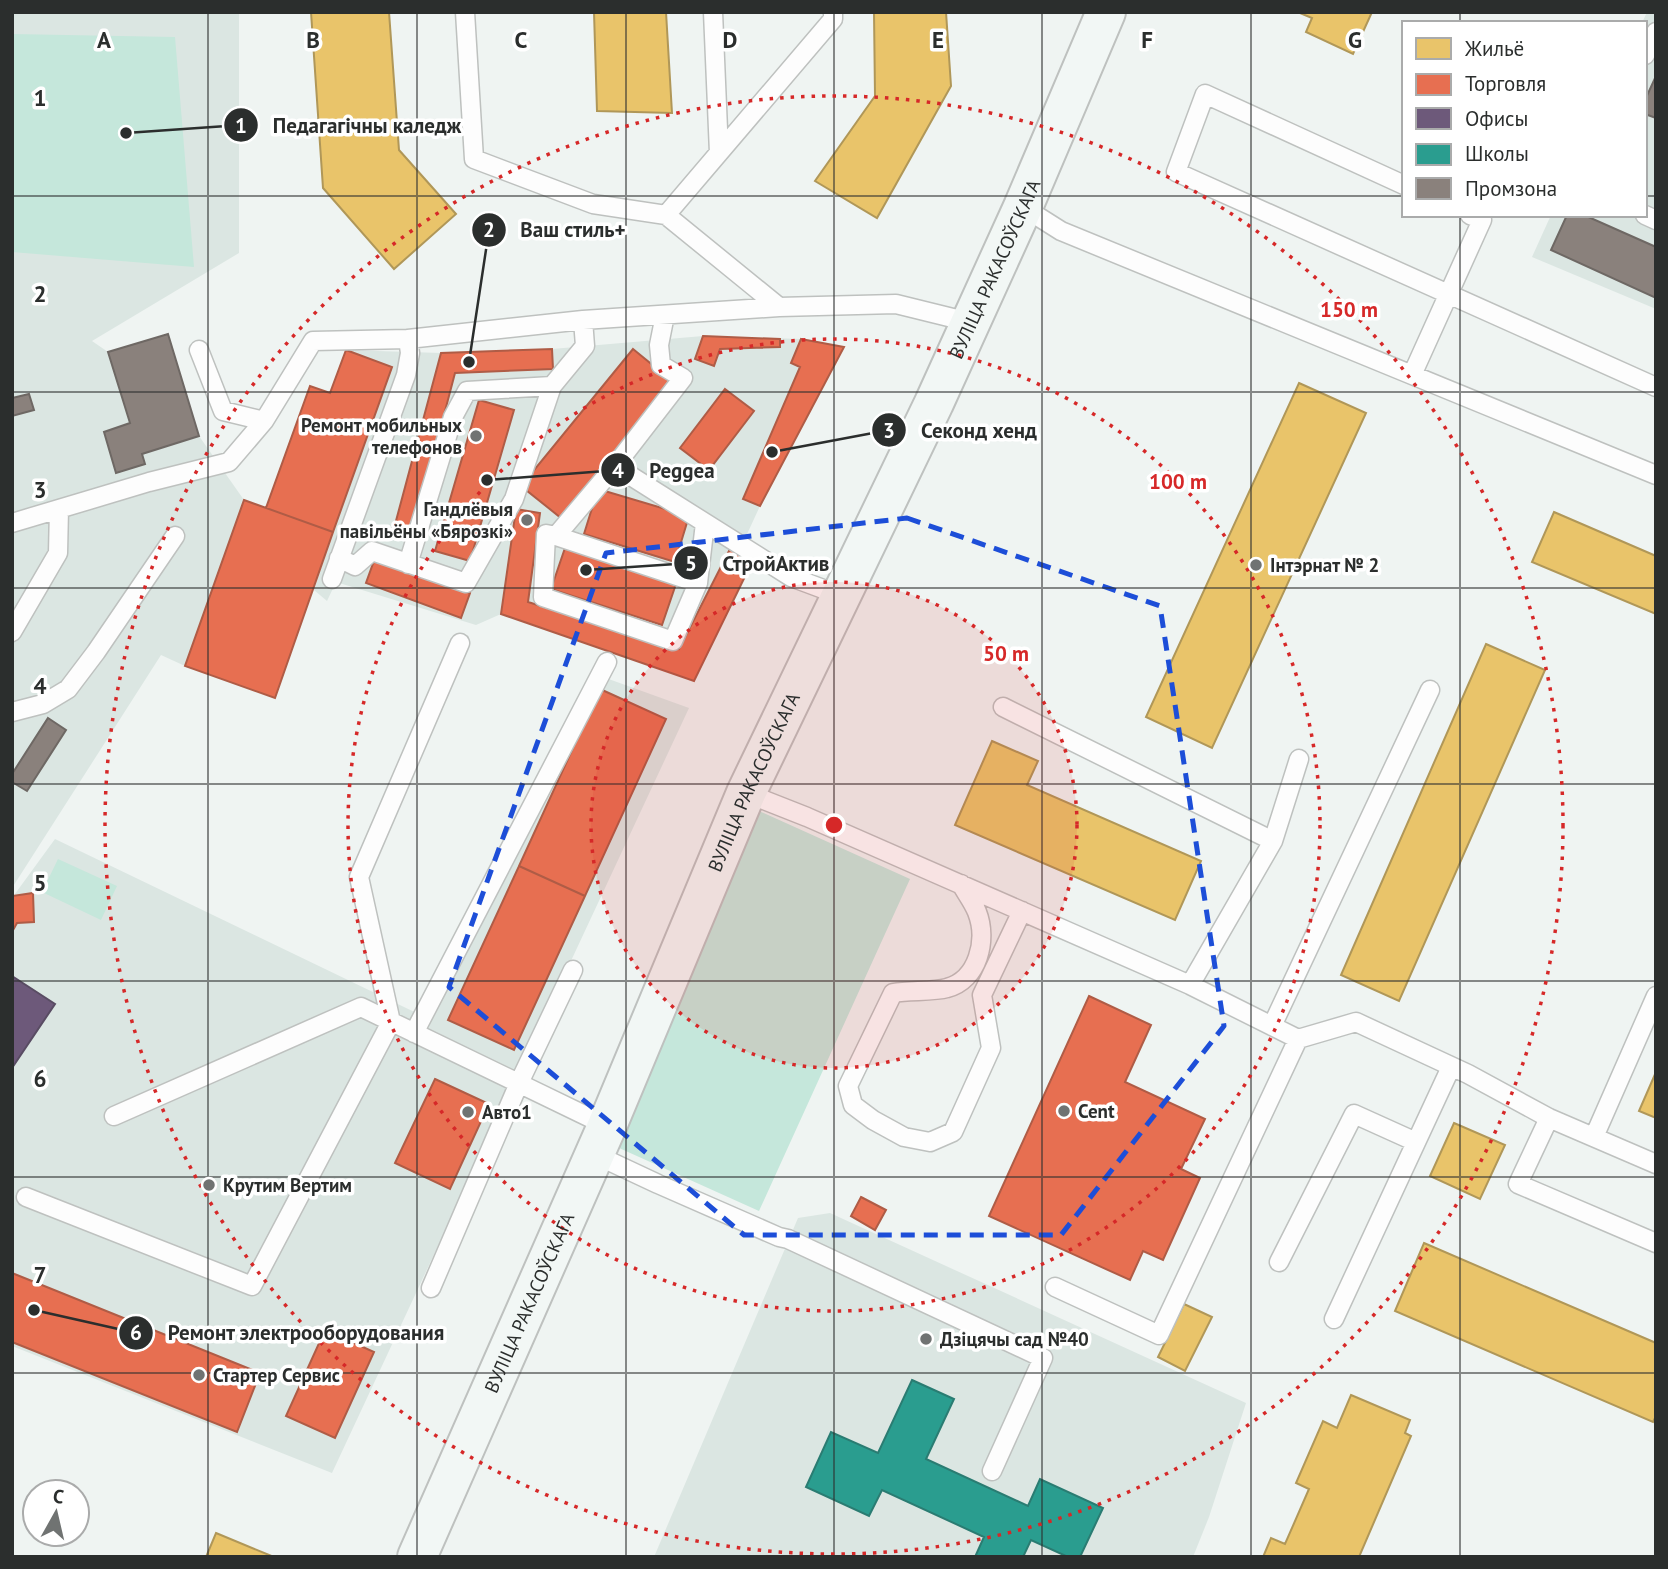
<svg xmlns="http://www.w3.org/2000/svg" width="1668" height="1569" font-family="'PT Sans',sans-serif">
	<style>
		.built { fill: #dbe6e2 }
		.green { fill: #c5e7db }
		.homes { fill: #e9c46a; stroke: #b09758; stroke-width: 2 }
		.shops { fill: #e76f51; stroke: #af5c46; stroke-width: 2 }
		.offices { fill: #6d597a; stroke: #594c63; stroke-width: 2 }
		.schools { fill: #2a9d8f; stroke: #2a7c72; stroke-width: 2 }
		.industry { fill: #8a817c; stroke: #6e6864; stroke-width: 2 }
		.lines { fill: none; stroke-linecap: round; stroke-linejoin: round }
		.service-casing { stroke: #bec1bf; stroke-width: 21 }
		.secondary-casing { stroke: #bec1bf; stroke-width: 42 }
		.service { stroke: #fdfdfd; stroke-width: 18 }
		.secondary { stroke: #f2f7f5; stroke-width: 38 }
		.marked { fill: none; stroke: #1d4ed8; stroke-width: 5; stroke-dasharray: 14 9; stroke-linejoin: round }
		.grid { fill: none; stroke: #2b2e2d; stroke-width: 2; stroke-opacity: 0.55 }
		.ring { fill: none; stroke: #d62828; stroke-width: 3.5; stroke-dasharray: 3.5 7 }
		.poi-dot { fill: #707372; stroke: #fff; stroke-width: 2.5 }
		.labels { text-anchor: middle; dominant-baseline: central; stroke-width: 7; stroke-linejoin: round; paint-order: stroke }
		.street-label { font-size: 19px; fill: #2b2e2d; stroke: #fff }
		.poi-label { font-size: 19px; font-weight: bold; fill: #2b2e2d; stroke: #fff; text-anchor: start }
		.grid-label { font-size: 23px; text-anchor: middle; font-weight: bold; fill: #2b2e2d; stroke: #fff; stroke-width: 7; stroke-linejoin: round; paint-order: stroke }
		.centre { fill: #d62828; stroke: #fff; stroke-width: 3.5 }
		.ring-label { font-size: 21px; text-anchor: middle; font-weight: bold; fill: #d62828; stroke: #fff; stroke-width: 7; stroke-linejoin: round; paint-order: stroke }
		.leader { fill: none; stroke: #2b2e2d; stroke-width: 2.5 }
		.callout-dot { fill: #2b2e2d; stroke: #fff; stroke-width: 2.5 }
		.mark-label { font-size: 21px; text-anchor: middle; font-weight: bold; fill: #fff }
		.callout-label { font-size: 21px; text-anchor: middle; font-weight: bold; fill: #2b2e2d; stroke: #fff; stroke-width: 7; stroke-linejoin: round; paint-order: stroke }
	</style>
	<rect width="100%" height="100%" fill="#eff4f2"/>
	<!-- built -->
	<path class="built" d="M12,12H239V253L92,341L108,352L168,334L199,436L244,500L185,666L161,655L12,888Z
		M1647,12H1656V309L1532,257L1551,215H1645V23H1642Z
		M703,336L801,339L844,347L760,506L742,545L755,556L694,681L501,614L476,625L336,582L327,601L314,590L333,532L266,508L310,386L330,393L346,350L441,353L552,349Z
		M592,673L689,708L332,1473L12,1346V898L55,839L431,1020Z
		M830,1213L1246,1403L1209,1517L1193,1557H654L798,1218Z"/>
	<!-- green -->
	<path class="green" d="M12,34L175,37L194,267L12,252Z
		M759,811L910,879L759,1211L608,1143Z
		M58,859L117,886L101,920L42,892Z"/>
	<!-- homes -->
	<path class="homes" d="M311,12H389L399,150L456,214L394,269L323,188Z
		M594,12H666L672,113L597,111Z
		M874,12H946L951,86L877,218L815,181L875,96Z
		M1372,12L1353,54L1306,32L1312,18L1300,13Z
		M1299,383L1366,413L1212,748L1146,717Z
		M1554,512L1656,556V614L1532,562Z
		M1486,644L1545,670L1399,1001L1341,975Z
		M992,741L1038,761L1027,785L1201,861L1175,920L955,825Z
		M1656,1072V1118L1639,1111Z
		M1454,1123L1505,1145L1480,1199L1430,1176Z
		M1424,1243L1656,1343V1416L1653,1422L1395,1311Z
		M1184,1304L1212,1317L1185,1371L1158,1357Z
		M1351,1395L1410,1420L1405,1433L1411,1436L1359,1557H1263L1271,1538L1285,1544L1309,1489L1296,1483L1323,1421L1337,1428Z
		M216,1533L274,1557H206Z"/>
	<!-- shops -->
	<path class="shops" d="M703,336L780,339V347L720,349L714,366L695,359Z
		M801,339L844,347L760,506L743,499L800,367L791,363Z
		M552,349L553,369L455,373L412,537L393,532L441,353Z
		M633,349L672,381L561,518L521,486Z
		M346,350L392,367L333,532L266,508L310,386L330,393Z
		M725,389L754,411L709,470L680,448Z
		M479,400L514,410L470,561L435,551Z
		M598,489L689,516L675,562L584,534Z
		M244,500L333,532L275,698L185,666Z
		M516,509L540,513L528,602L679,649L731,547L755,556L694,681L501,614Z
		M565,548L676,584L662,625L551,589Z
		M375,558L470,593L461,618L366,583Z
		M600,689L666,719L585,896L519,866Z
		M519,866L585,896L514,1050L448,1020Z
		M33,893L34,922L17,923L12,932V896Z
		M1089,996L1151,1025L1125,1082L1205,1119L1181,1169L1200,1178L1163,1260L1143,1251L1130,1280L989,1216Z
		M435,1079L489,1104L450,1189L395,1163Z
		M861,1197L886,1210L875,1230L851,1216Z
		M12,1273L260,1373L237,1432L12,1342Z
		M325,1330L374,1352L335,1438L286,1416Z"/>
	<!-- offices -->
	<path class="offices" d="M12,976L55,1004L12,1068Z"/>
	<!-- schools -->
	<path class="schools" d="M912,1380L954,1399L926,1459L1028,1506L1040,1479L1103,1508L1080,1557H1068L1031,1540L1023,1557H975L984,1537L882,1490L869,1516L806,1487L831,1432L878,1453Z"/>
	<!-- industry -->
	<path class="industry" d="M1656,76V118L1645,114V100Z
		M1567,215H1584L1656,247V298L1551,250Z
		M168,334L199,436L142,454L145,464L116,473L104,432L130,423L108,352Z
		M29,394L34,410L12,416V398Z
		M48,718L66,730L27,791L12,782V774Z"/>
	<g class="lines">
		<defs>
			<path id="service" d="M465,12L474,159L593,204L666,215L779,307
				M713,12L719,153
				M1645,55L1656,32
				M1404,185L1205,94L1176,172L1656,387
				M1023,207L1061,231L1656,475
				M666,215L833,19V12
				M1645,215L1656,220
				M665,315L659,345L661,365L683,378L615,466L556,536L546,534L543,597L673,641L698,583L705,523
				M199,350L223,411L264,421
				M1412,375L1482,220L1470,215
				M615,466L791,577L842,596
				M12,523L149,482L229,462L264,421L313,341L408,339L583,320L779,307L896,304L969,322
				M556,536L698,583
				M339,558L355,566L372,551L466,583L514,499L552,386L585,346L583,320
				M408,564L453,417L467,391L552,386
				M332,579L406,375L410,353L408,339
				M12,632L58,553L59,509
				M1003,707L1273,841
				M12,712L43,704L68,689L96,652L175,536
				M746,793L807,817L1190,985L1298,1039L1356,1022L1468,1074L1549,1118L1656,1164
				M961,884C966,893 973,902 977,912C988,940 978,980 947,988C933,992 910,990 893,993L848,1086L853,1105L873,1120L904,1137L930,1142L953,1132L991,1048L982,995L1022,911
				M1190,985L1273,841L1299,759
				M1272,1026L1430,690
				M414,1033L607,662
				M114,1116L361,1007L607,1126
				M1549,1118L1518,1184L1656,1243
				M1594,1137L1656,996
				M594,1154L658,1184L779,1237L788,1239L1043,1358L992,1471
				M26,1197L252,1286L391,1022L359,877L460,643
				M1279,1262L1354,1114L1416,1142
				M1055,1287L1159,1335L1298,1039
				M431,1288L519,1083L573,970
				M1334,1319L1451,1067"/>
			<g id="secondary">
				<path id="s1" d="M417,1557L607,1126L746,793L934,403L1023,207L1106,12"/>
			</g>
		</defs>
		<!-- service casing -->
		<use href="#service" class="service-casing"/>
		<!-- secondary casing -->
		<use href="#secondary" class="secondary-casing"/>
		<!-- service -->
		<use href="#service" class="service"/>
		<!-- secondary -->
		<use href="#secondary" class="secondary"/>
	</g>
	<!-- marked area -->
	<path class="marked" d="M907,518L1160,606L1224,1026L1061,1235H744L449,987L606,553Z"/>
	<!-- grid -->
	<path class="grid" d="M208,12V1557M417,12V1557M626,12V1557M834,12V1557M1042,12V1557M1251,12V1557M1460,12V23M12,196H1404M1645,196H1656M1460,215V1557M12,392H1656M12,588H1656M12,784H1656M12,981H1656M12,1177H1656M12,1373H1656"/>
	<!-- distance rings -->
	<circle cx="834" cy="825" r="243" fill="#d62828" fill-opacity=".12"/>
	<g class="ring">
		<circle cx="834" cy="825" r="243"/>
		<circle cx="834" cy="825" r="486"/>
		<circle cx="834" cy="825" r="729"/>
	</g>
	<!-- markers -->
	<g class="poi-dot">
		<circle cx="476" cy="436" r="7"/>
		<circle cx="527" cy="520" r="7"/>
		<circle cx="1256" cy="565" r="7"/>
		<circle cx="1064" cy="1111" r="7"/>
		<circle cx="468" cy="1112" r="7"/>
		<circle cx="209" cy="1185" r="7"/>
		<circle cx="926" cy="1339" r="7"/>
		<circle cx="199" cy="1375" r="7"/>
	</g>
	<g class="labels">
		<!-- street labels -->
		<g class="street-label">
			<text stroke="none"><textPath href="#s1" startOffset="1412">ВУЛІЦА РАКАСОЎСКАГА</textPath></text>
			<text stroke="none"><textPath href="#s1" startOffset="845">ВУЛІЦА РАКАСОЎСКАГА</textPath></text>
			<text stroke="none"><textPath href="#s1" startOffset="278">ВУЛІЦА РАКАСОЎСКАГА</textPath></text>
		</g>
		<!-- poi labels -->
		<g class="poi-label">
			<text x="462" y="425" text-anchor="end">Ремонт мобильных<tspan x="462" dy="22">телефонов</tspan></text>
			<text x="513" y="509" text-anchor="end">Гандлёвыя<tspan x="513" dy="22">павільёны «Бярозкі»</tspan></text>
			<text x="1270" y="565">Інтэрнат № 2</text>
			<text x="1078" y="1111">Cent</text>
			<text x="482" y="1112">Авто1</text>
			<text x="223" y="1185">Крутим Вертим</text>
			<text x="940" y="1339">Дзіцячы сад №40</text>
			<text x="213" y="1375">Стартер Сервис</text>
		</g>
	</g>
	<g class="grid-label">
		<text x="104" y="48">A</text>
		<text x="313" y="48">B</text>
		<text x="521" y="48">C</text>
		<text x="730" y="48">D</text>
		<text x="938" y="48">E</text>
		<text x="1147" y="48">F</text>
		<text x="1355" y="48">G</text>
		<text x="40" y="106">1</text>
		<text x="40" y="302">2</text>
		<text x="40" y="498">3</text>
		<text x="40" y="694">4</text>
		<text x="40" y="891">5</text>
		<text x="40" y="1087">6</text>
		<text x="40" y="1283">7</text>
	</g>
	<circle cx="834" cy="825" r="10" class="centre"/>
	<g class="ring-label">
		<text x="1349" y="317">150 m</text>
		<text x="1178" y="489">100 m</text>
		<text x="1006" y="661">50 m</text>
	</g>
	<!-- callouts -->
	<path class="leader" d="M126 133L241 125M469 362L489 230M772 452L889 430M487 480L618 470M586 570L691 563M34 1310L136 1333"/>
	<g class="callout-dot">
		<circle cx="126" cy="133" r="7"/>
		<circle cx="469" cy="362" r="7"/>
		<circle cx="772" cy="452" r="7"/>
		<circle cx="487" cy="480" r="7"/>
		<circle cx="586" cy="570" r="7"/>
		<circle cx="34" cy="1310" r="7"/>
		<circle cx="241" cy="125" r="18"/>
		<circle cx="489" cy="230" r="18"/>
		<circle cx="889" cy="430" r="18"/>
		<circle cx="618" cy="470" r="18"/>
		<circle cx="691" cy="563" r="18"/>
		<circle cx="136" cy="1333" r="18"/>
	</g>
	<g class="mark-label">
		<text x="241" y="133">1</text>
		<text x="489" y="237">2</text>
		<text x="889" y="438">3</text>
		<text x="618" y="478">4</text>
		<text x="691" y="571">5</text>
		<text x="136" y="1340">6</text>
	</g>
	<g class="callout-label">
		<text x="367" y="133">Педагагічны каледж</text>
		<text x="573" y="237">Ваш стиль+</text>
		<text x="979" y="438">Секонд хенд</text>
		<text x="682" y="478">Peggea</text>
		<text x="776" y="571">СтройАктив</text>
		<text x="306" y="1340">Ремонт электрооборудования</text>
	</g>
	<!-- border -->
	<rect width="1668" height="1569" fill="none" stroke="#2b2e2d" stroke-width="28"/>
	<!-- legend -->
	<rect x="1402" y="21" width="245" height="196" fill="#ffffff" stroke="#aaabab" stroke-width="2"/>
	<rect x="1416" y="38" width="35" height="21" fill="#e9c46a" stroke="#aaabab" stroke-width="2"/>
	<text x="1465" y="56" font-size="21" fill="#2b2e2d">Жильё</text>
	<rect x="1416" y="74" width="35" height="21" fill="#e76f51" stroke="#aaabab" stroke-width="2"/>
	<text x="1465" y="91" font-size="21" fill="#2b2e2d">Торговля</text>
	<rect x="1416" y="108" width="35" height="21" fill="#6d597a" stroke="#aaabab" stroke-width="2"/>
	<text x="1465" y="126" font-size="21" fill="#2b2e2d">Офисы</text>
	<rect x="1416" y="144" width="35" height="21" fill="#2a9d8f" stroke="#aaabab" stroke-width="2"/>
	<text x="1465" y="161" font-size="21" fill="#2b2e2d">Школы</text>
	<rect x="1416" y="178" width="35" height="21" fill="#8a817c" stroke="#aaabab" stroke-width="2"/>
	<text x="1465" y="196" font-size="21" fill="#2b2e2d">Промзона</text>
	<!-- north arrow -->
	<g transform="translate(56 1513) rotate(8)"><circle r="33" fill="#ffffff" stroke="#aaabab" stroke-width="2"/>
	<path d="M0-5L12 26L0 18L-12 26Z" fill="#707372"/>
	<text y="-10" font-size="19" font-weight="bold" text-anchor="middle" fill="#2b2e2d">С</text>
	</g>
</svg>
